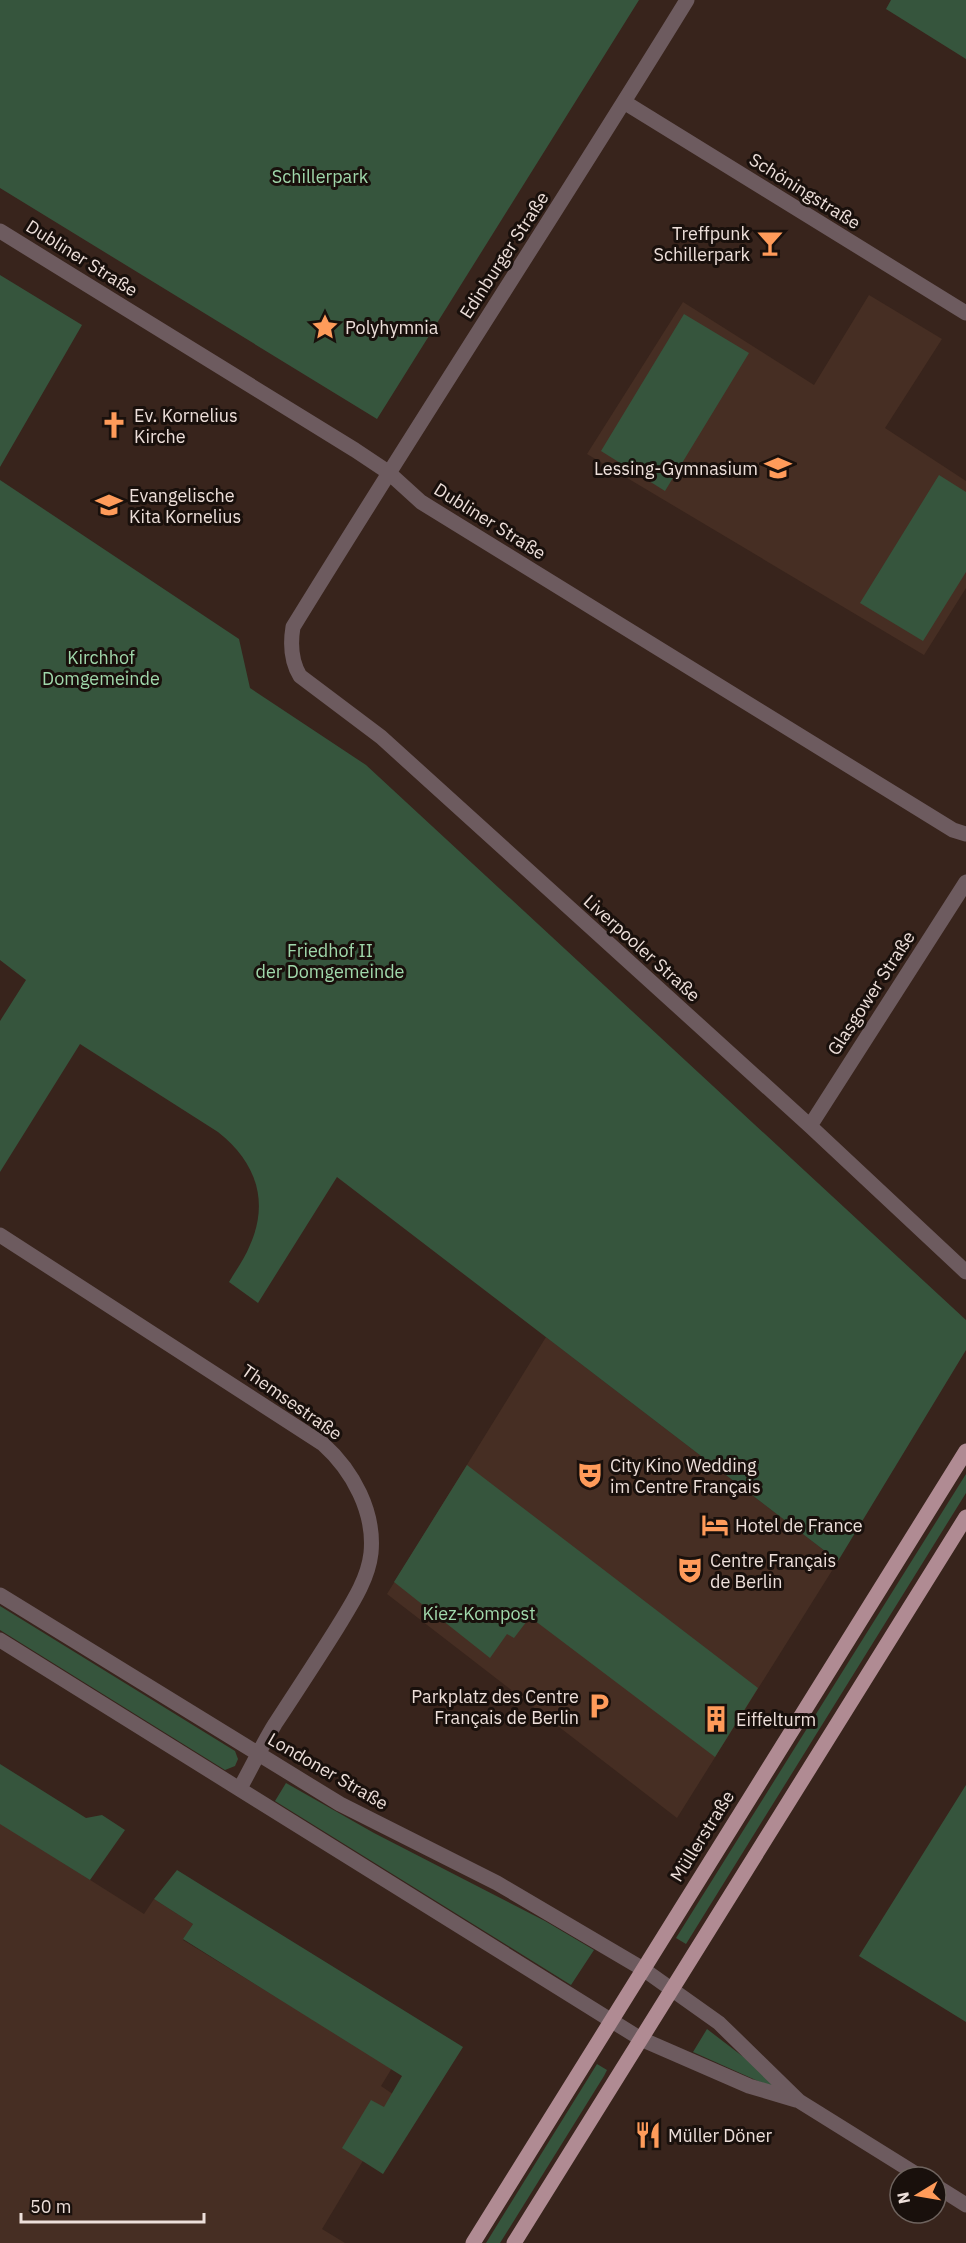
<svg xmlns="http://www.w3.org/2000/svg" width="966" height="2243" font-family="'IBM Plex Sans',sans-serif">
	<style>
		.built { fill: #462e23 }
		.green { fill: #36553d }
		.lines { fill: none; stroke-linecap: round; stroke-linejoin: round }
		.minor { stroke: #6d5b5f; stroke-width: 15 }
		.major { stroke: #b08b93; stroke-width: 15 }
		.labels { text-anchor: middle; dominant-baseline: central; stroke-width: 6; stroke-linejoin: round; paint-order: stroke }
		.park-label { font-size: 18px; fill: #a0d8ab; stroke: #19100c }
		.street-label { font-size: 18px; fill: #eddfda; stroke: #19100c }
		.poi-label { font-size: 18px; fill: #eddfda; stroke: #19100c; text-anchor: start }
	</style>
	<rect width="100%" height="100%" fill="#38241c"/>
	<!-- built -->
	<path class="built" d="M869,295L942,339L885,428L966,481V588L924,655L587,454L683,302L814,385Z
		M546,1337L838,1561L677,1818L387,1594Z
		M0,1823L144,1914L154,1899L193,1924L183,1940L392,2068L381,2086L400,2099L322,2229L345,2243H0Z"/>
	<!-- green -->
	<path class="green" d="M0,0H639L377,419L0,188Z
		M891,0H966V59L886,9Z
		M0,275L82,325L0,467Z
		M684,314L749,353L665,491L601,451Z
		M939,475L966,492V572L923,641L860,603Z
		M0,480L239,639L250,688L366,765L966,1320V1350L838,1561L337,1177L258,1303L229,1282C236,1270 245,1258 250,1245C270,1200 255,1161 218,1132L80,1044L0,1172V1021L26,980L0,960Z
		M467,1465L758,1688L715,1757L530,1617L514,1638L507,1634L490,1658L394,1582Z
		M966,1474V1493L686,1944L676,1938Z
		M0,1606L235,1751L238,1759L235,1766L225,1770L0,1630Z
		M0,1764L86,1818L102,1815L125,1830L90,1880L0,1824Z
		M286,1783L374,1833L545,1921L594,1950L571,1985L275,1801Z
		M966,1785V2022L859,1956Z
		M177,1870L463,2047L383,2174L342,2148L371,2100L384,2107L402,2076L183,1939L193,1924L154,1899Z
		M707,2029L772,2079L773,2085H767L693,2052Z
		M597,2064L607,2070L604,2076L500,2243H486Z"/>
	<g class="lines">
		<!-- minor -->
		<path class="minor" d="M687,0C558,210 422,417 293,627C290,645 291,661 300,676L381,737L810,1126L966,1272
			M624,102L966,313
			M0,231L355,450L388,472L421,502L953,830L966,834
			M810,1126L966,882
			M0,1235L323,1444C353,1471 375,1512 371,1553C368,1580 351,1605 337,1628C317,1660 296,1692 275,1724C262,1745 252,1767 240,1788
			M0,1595L340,1804L497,1883L643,1969L719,2023L799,2101L921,2177
			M0,1640L641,2039L749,2086L796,2100
			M936,2186L966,2205"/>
		<!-- major -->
		<path class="major" d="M473,2243L966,1451
			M514,2243L966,1517"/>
	</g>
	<!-- icons -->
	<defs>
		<symbol id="bar-bare" viewBox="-9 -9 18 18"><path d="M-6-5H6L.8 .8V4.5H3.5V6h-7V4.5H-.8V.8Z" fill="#ff9b5a" stroke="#19100c" stroke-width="2.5" paint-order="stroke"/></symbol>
		<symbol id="sight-bare" viewBox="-9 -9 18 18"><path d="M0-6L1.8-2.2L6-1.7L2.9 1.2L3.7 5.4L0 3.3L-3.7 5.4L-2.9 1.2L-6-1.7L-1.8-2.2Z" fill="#ff9b5a" stroke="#19100c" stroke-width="2.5" paint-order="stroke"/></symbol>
		<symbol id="church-bare" viewBox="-9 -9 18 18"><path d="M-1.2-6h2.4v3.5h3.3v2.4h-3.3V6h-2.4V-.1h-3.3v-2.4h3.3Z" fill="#ff9b5a" stroke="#19100c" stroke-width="2.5" paint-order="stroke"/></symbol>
		<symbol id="school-bare" viewBox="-9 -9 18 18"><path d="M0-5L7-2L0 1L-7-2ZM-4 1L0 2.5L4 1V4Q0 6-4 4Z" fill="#ff9b5a" stroke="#19100c" stroke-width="2.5" paint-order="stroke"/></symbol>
		<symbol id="theatre-bare" viewBox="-9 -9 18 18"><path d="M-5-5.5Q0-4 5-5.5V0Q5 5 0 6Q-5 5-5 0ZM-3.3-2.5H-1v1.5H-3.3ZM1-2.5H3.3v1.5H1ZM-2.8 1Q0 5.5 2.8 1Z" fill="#ff9b5a" stroke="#19100c" stroke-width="2.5" paint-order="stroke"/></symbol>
		<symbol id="hotel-bare" viewBox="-9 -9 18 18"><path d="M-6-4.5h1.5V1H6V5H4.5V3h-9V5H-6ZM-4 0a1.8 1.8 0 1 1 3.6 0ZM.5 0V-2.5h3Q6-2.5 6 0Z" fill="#ff9b5a" stroke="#19100c" stroke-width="2.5" paint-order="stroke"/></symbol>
		<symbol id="parking-bare" viewBox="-9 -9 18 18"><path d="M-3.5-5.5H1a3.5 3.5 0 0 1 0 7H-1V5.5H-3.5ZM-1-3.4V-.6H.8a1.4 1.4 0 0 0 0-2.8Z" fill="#ff9b5a" stroke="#19100c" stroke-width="2.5" paint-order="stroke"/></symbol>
		<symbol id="building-bare" viewBox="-9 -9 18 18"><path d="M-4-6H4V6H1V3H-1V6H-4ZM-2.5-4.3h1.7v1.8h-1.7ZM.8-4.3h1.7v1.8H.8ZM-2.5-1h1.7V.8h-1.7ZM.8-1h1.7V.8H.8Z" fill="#ff9b5a" stroke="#19100c" stroke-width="2.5" paint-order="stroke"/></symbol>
		<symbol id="restaurant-bare" viewBox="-9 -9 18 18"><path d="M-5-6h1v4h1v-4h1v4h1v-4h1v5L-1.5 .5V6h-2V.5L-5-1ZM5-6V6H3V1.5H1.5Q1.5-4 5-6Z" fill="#ff9b5a" stroke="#19100c" stroke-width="2.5" paint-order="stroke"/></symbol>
	</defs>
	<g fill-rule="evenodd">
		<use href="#bar-bare" x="751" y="224" width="38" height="38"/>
		<use href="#sight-bare" x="306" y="308" width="38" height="38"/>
		<use href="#church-bare" x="95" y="406" width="38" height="38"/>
		<use href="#school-bare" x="759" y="449" width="38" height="38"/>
		<use href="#school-bare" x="90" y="486" width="38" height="38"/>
		<use href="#theatre-bare" x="571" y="1456" width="38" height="38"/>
		<use href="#hotel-bare" x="696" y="1506" width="38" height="38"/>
		<use href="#theatre-bare" x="671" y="1551" width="38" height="38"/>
		<use href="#parking-bare" x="580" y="1687" width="38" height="38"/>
		<use href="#building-bare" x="697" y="1700" width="38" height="38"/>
		<use href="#restaurant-bare" x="629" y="2116" width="38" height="38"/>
	</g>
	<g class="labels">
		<!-- park labels -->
		<g class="park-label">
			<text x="320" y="176">Schillerpark</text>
			<text x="101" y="657">Kirchhof<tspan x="101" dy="21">Domgemeinde</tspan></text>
			<text x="330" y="950">Friedhof II<tspan x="330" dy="21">der Domgemeinde</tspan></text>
			<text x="479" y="1613">Kiez-Kompost</text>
		</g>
		<!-- street labels -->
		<g class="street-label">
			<text transform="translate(805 191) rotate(32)">Schöningstraße</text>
			<text transform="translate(504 255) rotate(-57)">Edinburger Straße</text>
			<text transform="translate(82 258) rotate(32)">Dubliner Straße</text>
			<text transform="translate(490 521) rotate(32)">Dubliner Straße</text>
			<text transform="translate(642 948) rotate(42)">Liverpooler Straße</text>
			<text transform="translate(871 993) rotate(-57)">Glasgower Straße</text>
			<text transform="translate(292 1402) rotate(35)">Themsestraße</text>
			<text transform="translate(328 1771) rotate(30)">Londoner Straße</text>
			<text transform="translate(702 1836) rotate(-58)">Müllerstraße</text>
		</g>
		<!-- poi labels -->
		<g class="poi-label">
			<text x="750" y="233" text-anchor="end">Treffpunk<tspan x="750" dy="21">Schillerpark</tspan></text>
			<text x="345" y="327">Polyhymnia</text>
			<text x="134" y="415">Ev. Kornelius<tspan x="134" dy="21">Kirche</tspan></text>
			<text x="758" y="468" text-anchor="end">Lessing-Gymnasium</text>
			<text x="129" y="495">Evangelische<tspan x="129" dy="21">Kita Kornelius</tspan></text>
			<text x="610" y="1465">City Kino Wedding<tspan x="610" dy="21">im Centre Français</tspan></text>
			<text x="735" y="1525">Hotel de France</text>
			<text x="710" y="1560">Centre Français<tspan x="710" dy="21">de Berlin</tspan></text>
			<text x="579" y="1696" text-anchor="end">Parkplatz des Centre<tspan x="579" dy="21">Français de Berlin</tspan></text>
			<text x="736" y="1719">Eiffelturm</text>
			<text x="668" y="2135">Müller Döner</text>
		</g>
	</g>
	<!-- north arrow -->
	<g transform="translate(918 2195) rotate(259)"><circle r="28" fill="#19100c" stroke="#6e635e" stroke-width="1.5"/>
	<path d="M0-4.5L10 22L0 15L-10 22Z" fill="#ff9b5a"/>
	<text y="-9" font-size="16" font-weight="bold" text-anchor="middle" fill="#eddfda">N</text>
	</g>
	<!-- scale -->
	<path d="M21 2213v9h183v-9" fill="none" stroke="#eddfda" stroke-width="3"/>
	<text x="30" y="2213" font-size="18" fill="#eddfda" stroke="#19100c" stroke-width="4.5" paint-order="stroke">50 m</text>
</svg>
